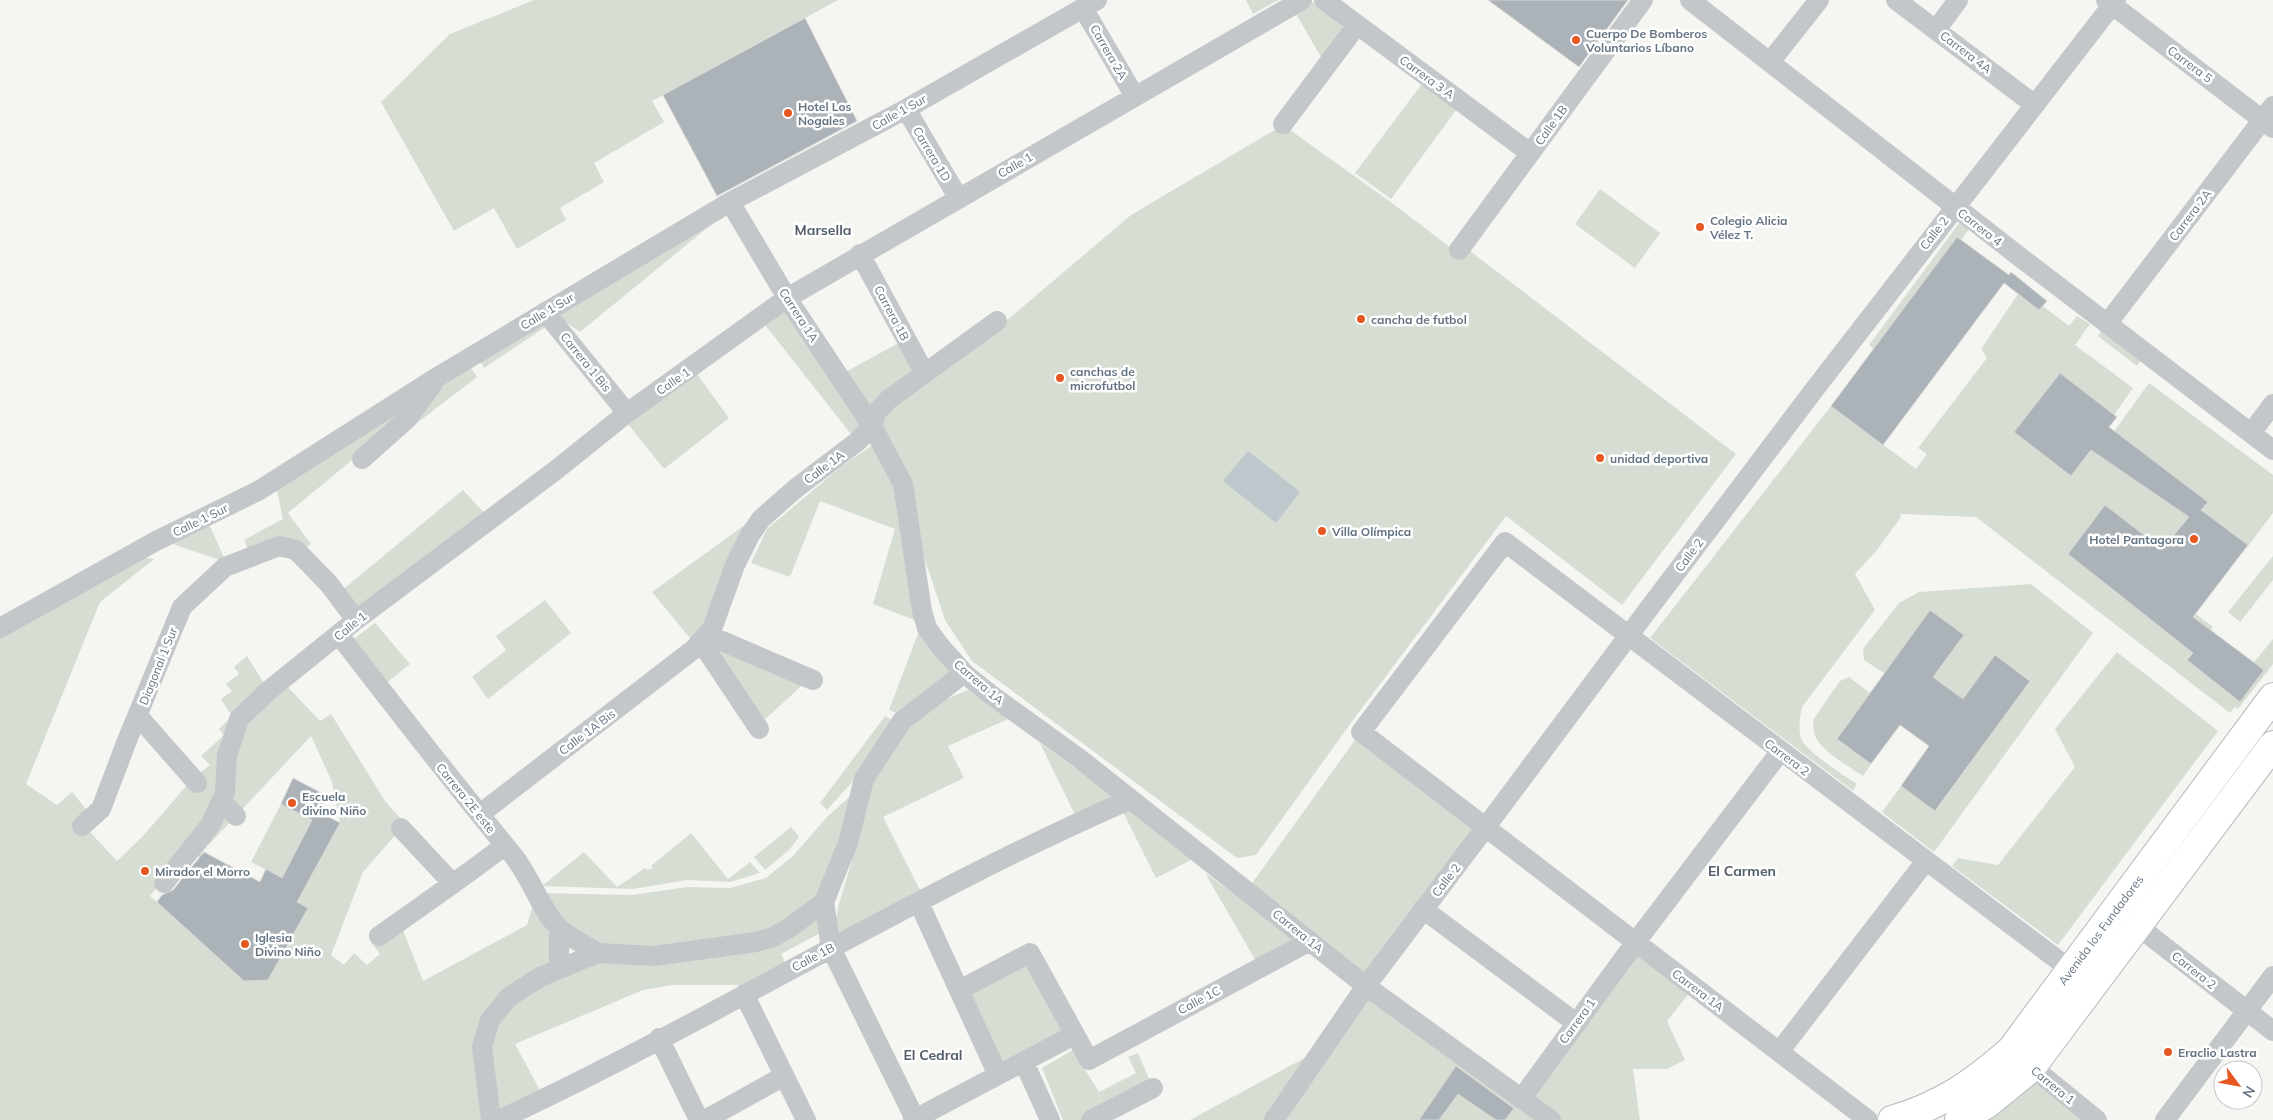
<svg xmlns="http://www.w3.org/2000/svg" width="2273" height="1120" font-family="Mulish,sans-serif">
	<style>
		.green { fill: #d6ddd3 }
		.water { fill: #bdc7cc }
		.building { fill: #abb2b8; stroke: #d7d7d4 }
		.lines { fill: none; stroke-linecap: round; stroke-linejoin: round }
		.primary-casing { stroke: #b6babe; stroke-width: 30 }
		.street { stroke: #c3c7ca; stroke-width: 20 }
		.primary { stroke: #fff; stroke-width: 28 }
		.poi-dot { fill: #e65721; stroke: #fff; stroke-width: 2 }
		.labels { text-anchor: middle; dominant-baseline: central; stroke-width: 5; stroke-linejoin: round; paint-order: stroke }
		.poi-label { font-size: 12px; font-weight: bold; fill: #647483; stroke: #fff; text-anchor: start }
		.street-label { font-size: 12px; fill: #647483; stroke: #fff }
		.neighbourhood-label { font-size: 14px; font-weight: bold; fill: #525d68; stroke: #fff }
	</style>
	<rect width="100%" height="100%" fill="#f5f6f2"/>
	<!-- green -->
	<path class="green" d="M534,0H838L652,101L664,122L594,163L604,182L560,208L566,220L517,249L494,208L454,231L381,102L450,34Z
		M1246,0H1278L1253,14Z
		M1313,2L1348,31L1325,64L1295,12Z
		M1424,81L1459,106L1391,199L1355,173Z
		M1283,125L1392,203L1455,251H1470L1736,454L1622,605L1506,516L1353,720L1256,855L1237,858L972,661L945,620L880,425L884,408L1000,326L1131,215Z
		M1600,189L1660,233L1635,268L1575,224Z
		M723,215L580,332L554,314Z
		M1960,222L1969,229L1961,240L1957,237L1874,349L1869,345Z
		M2018,294L2027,301L2031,297L2069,326L2077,316L2090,324L2075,345L2133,388L2114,415L2060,373L2014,432L2071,476L2092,449L2189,517L2162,549L2105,506L2068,554L2176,639L2196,614L2213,627L2187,660L2239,701L2254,662L2273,639V664L2238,709L2235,707L2230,713L1976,517L1900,514L1901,517L1877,550L1855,574L1875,610L1802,707C1800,717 1798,728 1801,738C1805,751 1845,776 1857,784L1853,791L1650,638L1831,406L1916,469L1927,454L1918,448L1987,358L1981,349Z
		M786,304L867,425L854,438L762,321Z
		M543,320L547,326L484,368L479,359Z
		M2103,329L2142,359L2137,366L2098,336Z
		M904,340L921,371L874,412L842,374Z
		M469,365L477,377L417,423L412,418L439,383Z
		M694,370L729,418L664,469L624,419Z
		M2149,383L2273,475V513L2248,546L2201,510L2207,502L2110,437Z
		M420,394L404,417L288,513L311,544L303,550L249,552L244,540L283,519L276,486Z
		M874,444L896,483L922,623L873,604L895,529L820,501L790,577L751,563L767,529L842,466Z
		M463,490L488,517L357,615L340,592Z
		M753,519L711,622L694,643L652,592Z
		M208,522L226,562L164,541Z
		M2273,556V580L2240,622L2228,612Z
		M138,557L154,559L100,602L26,784L57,805L72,792L90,814L89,831L117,861L143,836L188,784L140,725L142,713L196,776L210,765L201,756L224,735L219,729L232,716L221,699L232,691L226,684L239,674L234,667L247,656L267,688L237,717L221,769L220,793L208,823L150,896L244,980H268L308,908L297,902L340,823L332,782L311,736L203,851L200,858L193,853C207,835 223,816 228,794C231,781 228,768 231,755C239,719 255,704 284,683L320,721L331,714L385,801L404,822L397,833L363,872L331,955L344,965L354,953L367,965L380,954L372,943L401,925L423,981L527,925L536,895L558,928L557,967C524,980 479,1008 480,1048C480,1072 486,1097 490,1120H0V636Z
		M2031,584L2093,633L1934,852L1882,812L1901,786L1936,811L2030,680L1995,656L1963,699L1933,677L1964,635L1930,610L1837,739L1871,764L1863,776C1850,767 1821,751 1815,736C1813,731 1814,725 1813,720L1840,681L1849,677L1870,693L1884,673L1864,660L1863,649L1899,603L1919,592Z
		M545,600L571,633L488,699L472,677L506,650L496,636Z
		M375,623L410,664L385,684L351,641Z
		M919,631L957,672L904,716L889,710Z
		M708,639L807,681L762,722Z
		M2117,652L2218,731L2058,945L1952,866L1958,858L1998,865L2075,767L2055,729Z
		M968,690L983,699L1008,719L948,746L964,778L883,817L923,896L834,942V929L839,904L858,840L870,782L904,733L939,702Z
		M885,716L895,722L856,778L827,810L820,803Z
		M1355,740L1474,830L1366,975L1250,886Z
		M1040,743L1118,799L1077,819Z
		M857,790L821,899L772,932L656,952L600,949L563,925L541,893L632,895L687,887L730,888L766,878L792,857L827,817Z
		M281,804L312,820L282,878L251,862Z
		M1130,807L1195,858L1156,878L1123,812Z
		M791,827L799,837L789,850L765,870L754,857Z
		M691,833L728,879L750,862L760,873L730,882L687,880L633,889L542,886L584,852L617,887L645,868L648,870L653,868L651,866Z
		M1205,873L1298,939L1257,963Z
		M821,909L824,931L781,954L786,965L751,985H672L643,990L515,1044L542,1094L495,1118L486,1047L511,1000L597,956L776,940Z
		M1636,950L1691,991L1667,1021L1685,1060L1667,1069H1633L1640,1120H1559L1529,1098Z
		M1025,958L1065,1034L999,1068L963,989Z
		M1368,993L1544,1120H1282Z
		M1073,1050L1099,1092L1136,1073L1128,1057L1138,1053L1153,1088L1087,1120H1063L1042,1068Z
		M1312,1054L1268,1120H1190Z
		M2031,1072L2084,1115L2081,1120H1965Z"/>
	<!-- water -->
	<path class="water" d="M1248,451L1300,492L1276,523L1223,481Z"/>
	<!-- building -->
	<path class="building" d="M1488,0H1628L1579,67Z
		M805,18L857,121L717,196L663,95Z
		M1957,237L2009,275L2011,272L2047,301L2039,310L2004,283L1883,445L1831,406Z
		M2060,373L2117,417L2109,427L2208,502L2201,510L2248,545L2193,617L2264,670L2240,702L2187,660L2193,653L2068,554L2105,505L2162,549L2189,517L2091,450L2071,476L2014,432Z
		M1930,610L1964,635L1933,677L1963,699L1995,655L2030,681L1935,811L1901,786L1929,746L1900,725L1871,764L1837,739Z
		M293,778L327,796L319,812L340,823L297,902L308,908L268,980L244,981L157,902L162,895L173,890L204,852L260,882L266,869L282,878L312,820L281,804Z
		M1456,1066L1512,1107L1514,1108L1505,1120H1496L1458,1094L1439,1120H1419Z"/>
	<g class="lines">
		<defs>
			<g id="primary">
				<path id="s1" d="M1892,1120C1940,1106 1974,1083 2011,1050L2273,697"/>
				<path d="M1959,1120L1987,1104L2031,1068L2273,745"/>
			</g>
		</defs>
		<!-- primary casing -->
		<use href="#primary" class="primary-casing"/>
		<!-- street -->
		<path class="street" d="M1324,0L1530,153
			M1690,0L2016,254L2273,450
			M1896,0L2035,105
			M2106,0L2273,128
			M1083,8L1134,95
			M1936,30L1958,0
			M1770,62L1819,0
			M906,109L959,199
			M1283,124L1357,25
			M730,202L787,298L872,426L903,484L922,611L927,628L940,646L964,673L990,694L1080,759L1366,986L1551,1120
			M1459,250L1643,0
			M860,254L924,372
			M545,312L627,413
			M2107,324L2273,106
			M2251,433L2273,404
			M362,459L407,419L432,385
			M0,628L156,541L258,491L439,376L730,202L906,109L1097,0
			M339,635C396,709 453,782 512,854C530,875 540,909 559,928C569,938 586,945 598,953
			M708,635L813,680
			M701,642L759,729
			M138,716L197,783
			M221,801L236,816
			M480,814L694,649L712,629L735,565L750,535L761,519L795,489L858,441L872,426L876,413L888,400L997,321
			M82,826L101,809L128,738L182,607L225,567L279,546L296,550L329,584L356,620
			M401,828L453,884
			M164,883L211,824L225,793L227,756L239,719L268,691L356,620L556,470L627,413L787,298L1302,0
			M919,903L998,1075
			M1423,909L1576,1023
			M2126,917L2273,1031
			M379,936C421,906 464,877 504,846
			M559,969V928
			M959,990L1030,953L1089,1060L1310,941
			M744,994L806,1120
			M659,1038L699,1120
			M1779,1052L1925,862
			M2021,1058L2097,1120
			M1024,1062L1050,1120
			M1521,1099L1635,943L1780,752
			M915,1119L831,948L824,902L848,843L864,779L902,721L964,673
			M491,1120L482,1047L490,1020L509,997L540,977L598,953L654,956L756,942L773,937L789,928L824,902
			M499,1120C713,1020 913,894 1129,800
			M705,1120L784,1076
			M913,1120L1074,1035
			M1091,1120L1153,1088
			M1274,1120L1366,986L1485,828L1644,615L1814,390L2116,0
			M1868,1120L1361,732L1505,542L2071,970
			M2165,1120L2273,976"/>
		<!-- primary -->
		<use href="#primary" class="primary"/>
	</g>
	<!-- markers -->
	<g class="poi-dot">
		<circle cx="1576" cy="40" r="5"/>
		<circle cx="788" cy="113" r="5"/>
		<circle cx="1700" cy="227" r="5"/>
		<circle cx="1361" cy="319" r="5"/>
		<circle cx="1060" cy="378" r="5"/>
		<circle cx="1600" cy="458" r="5"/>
		<circle cx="1322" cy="531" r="5"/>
		<circle cx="2194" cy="539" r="5"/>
		<circle cx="292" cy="803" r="5"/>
		<circle cx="145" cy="871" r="5"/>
		<circle cx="245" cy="944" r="5"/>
		<circle cx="2168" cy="1052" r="5"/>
	</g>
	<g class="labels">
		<!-- poi labels -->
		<g class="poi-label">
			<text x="1586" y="33">Cuerpo De Bomberos<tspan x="1586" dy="14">Voluntarios Líbano</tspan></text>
			<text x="798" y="106">Hotel Los<tspan x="798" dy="14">Nogales</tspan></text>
			<text x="1710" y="220">Colegio Alicia<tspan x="1710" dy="14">Vélez T.</tspan></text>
			<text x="1371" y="319">cancha de futbol</text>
			<text x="1070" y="371">canchas de<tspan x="1070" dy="14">microfutbol</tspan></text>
			<text x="1610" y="458">unidad deportiva</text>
			<text x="1332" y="531">Villa Olímpica</text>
			<text x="2184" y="539" text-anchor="end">Hotel Pantagora</text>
			<text x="302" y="796">Escuela<tspan x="302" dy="14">divino Niño</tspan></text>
			<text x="155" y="871">Mirador el Morro</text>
			<text x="255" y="937">Iglesia<tspan x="255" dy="14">Divino Niño</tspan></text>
			<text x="2178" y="1052">Eraclio Lastra</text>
		</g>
		<!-- street labels -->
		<g class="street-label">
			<text transform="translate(1109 52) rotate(60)">Carrera 2A</text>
			<text transform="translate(1966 52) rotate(37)">Carrera 4A</text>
			<text transform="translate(2190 64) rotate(37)">Carrera 5</text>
			<text transform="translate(1427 77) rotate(36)">Carrera 3 A</text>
			<text transform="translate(899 112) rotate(-29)">Calle 1 Sur</text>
			<text transform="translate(1551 125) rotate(-54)">Calle 1B</text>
			<text transform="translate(932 154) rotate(59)">Carrera 1D</text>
			<text transform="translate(1015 165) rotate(-30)">Calle 1</text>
			<text transform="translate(2190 215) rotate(-53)">Carrera 2A</text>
			<text transform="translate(1980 227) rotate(38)">Carrera 4</text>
			<text transform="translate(1934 233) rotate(-52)">Calle 2</text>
			<text transform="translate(547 311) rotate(-31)">Calle 1 Sur</text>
			<text transform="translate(892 313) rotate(62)">Carrera 1B</text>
			<text transform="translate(799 315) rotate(57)">Carrera 1A</text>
			<text transform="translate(586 362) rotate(51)">Carrera 1 Bis</text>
			<text transform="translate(673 381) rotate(-35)">Calle 1</text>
			<text transform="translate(824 467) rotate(-37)">Calle 1A</text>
			<text transform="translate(200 520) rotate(-26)">Calle 1 Sur</text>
			<text transform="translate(1689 555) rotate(-53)">Calle 2</text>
			<text transform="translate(350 626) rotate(-39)">Calle 1</text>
			<text transform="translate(158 666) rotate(-68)">Diagonal 1 Sur</text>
			<text transform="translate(979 682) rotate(41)">Carrera 1A</text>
			<text transform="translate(587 732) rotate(-37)">Calle 1A Bis</text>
			<text transform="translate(1787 757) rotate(37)">Carrera 2</text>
			<text transform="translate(466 798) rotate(51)">Carrera 2E este</text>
			<text transform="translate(1446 880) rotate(-52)">Calle 2</text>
			<text stroke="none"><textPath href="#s1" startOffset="289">Avenida los Fundadores</textPath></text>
			<text transform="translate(1298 931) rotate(39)">Carrera 1A</text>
			<text transform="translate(813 957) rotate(-28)">Calle 1B</text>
			<text transform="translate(2194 970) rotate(38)">Carrera 2</text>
			<text transform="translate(1698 990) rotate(37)">Carrera 1A</text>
			<text transform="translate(1199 1000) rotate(-28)">Calle 1C</text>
			<text transform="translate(1577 1021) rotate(-54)">Carrera 1</text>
			<text transform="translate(2053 1085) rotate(39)">Carrera 1</text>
		</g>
		<!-- neighbourhood labels -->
		<g class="neighbourhood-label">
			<text x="823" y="230">Marsella</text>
			<text x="1742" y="871">El Carmen</text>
			<text x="933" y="1055">El Cedral</text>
		</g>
	</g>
	<!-- north arrow -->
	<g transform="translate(2238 1085) rotate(122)"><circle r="24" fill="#ffffff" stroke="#c1c7cd"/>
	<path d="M0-4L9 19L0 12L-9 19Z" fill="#e65721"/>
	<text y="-8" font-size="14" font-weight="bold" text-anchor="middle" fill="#647483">N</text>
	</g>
</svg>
